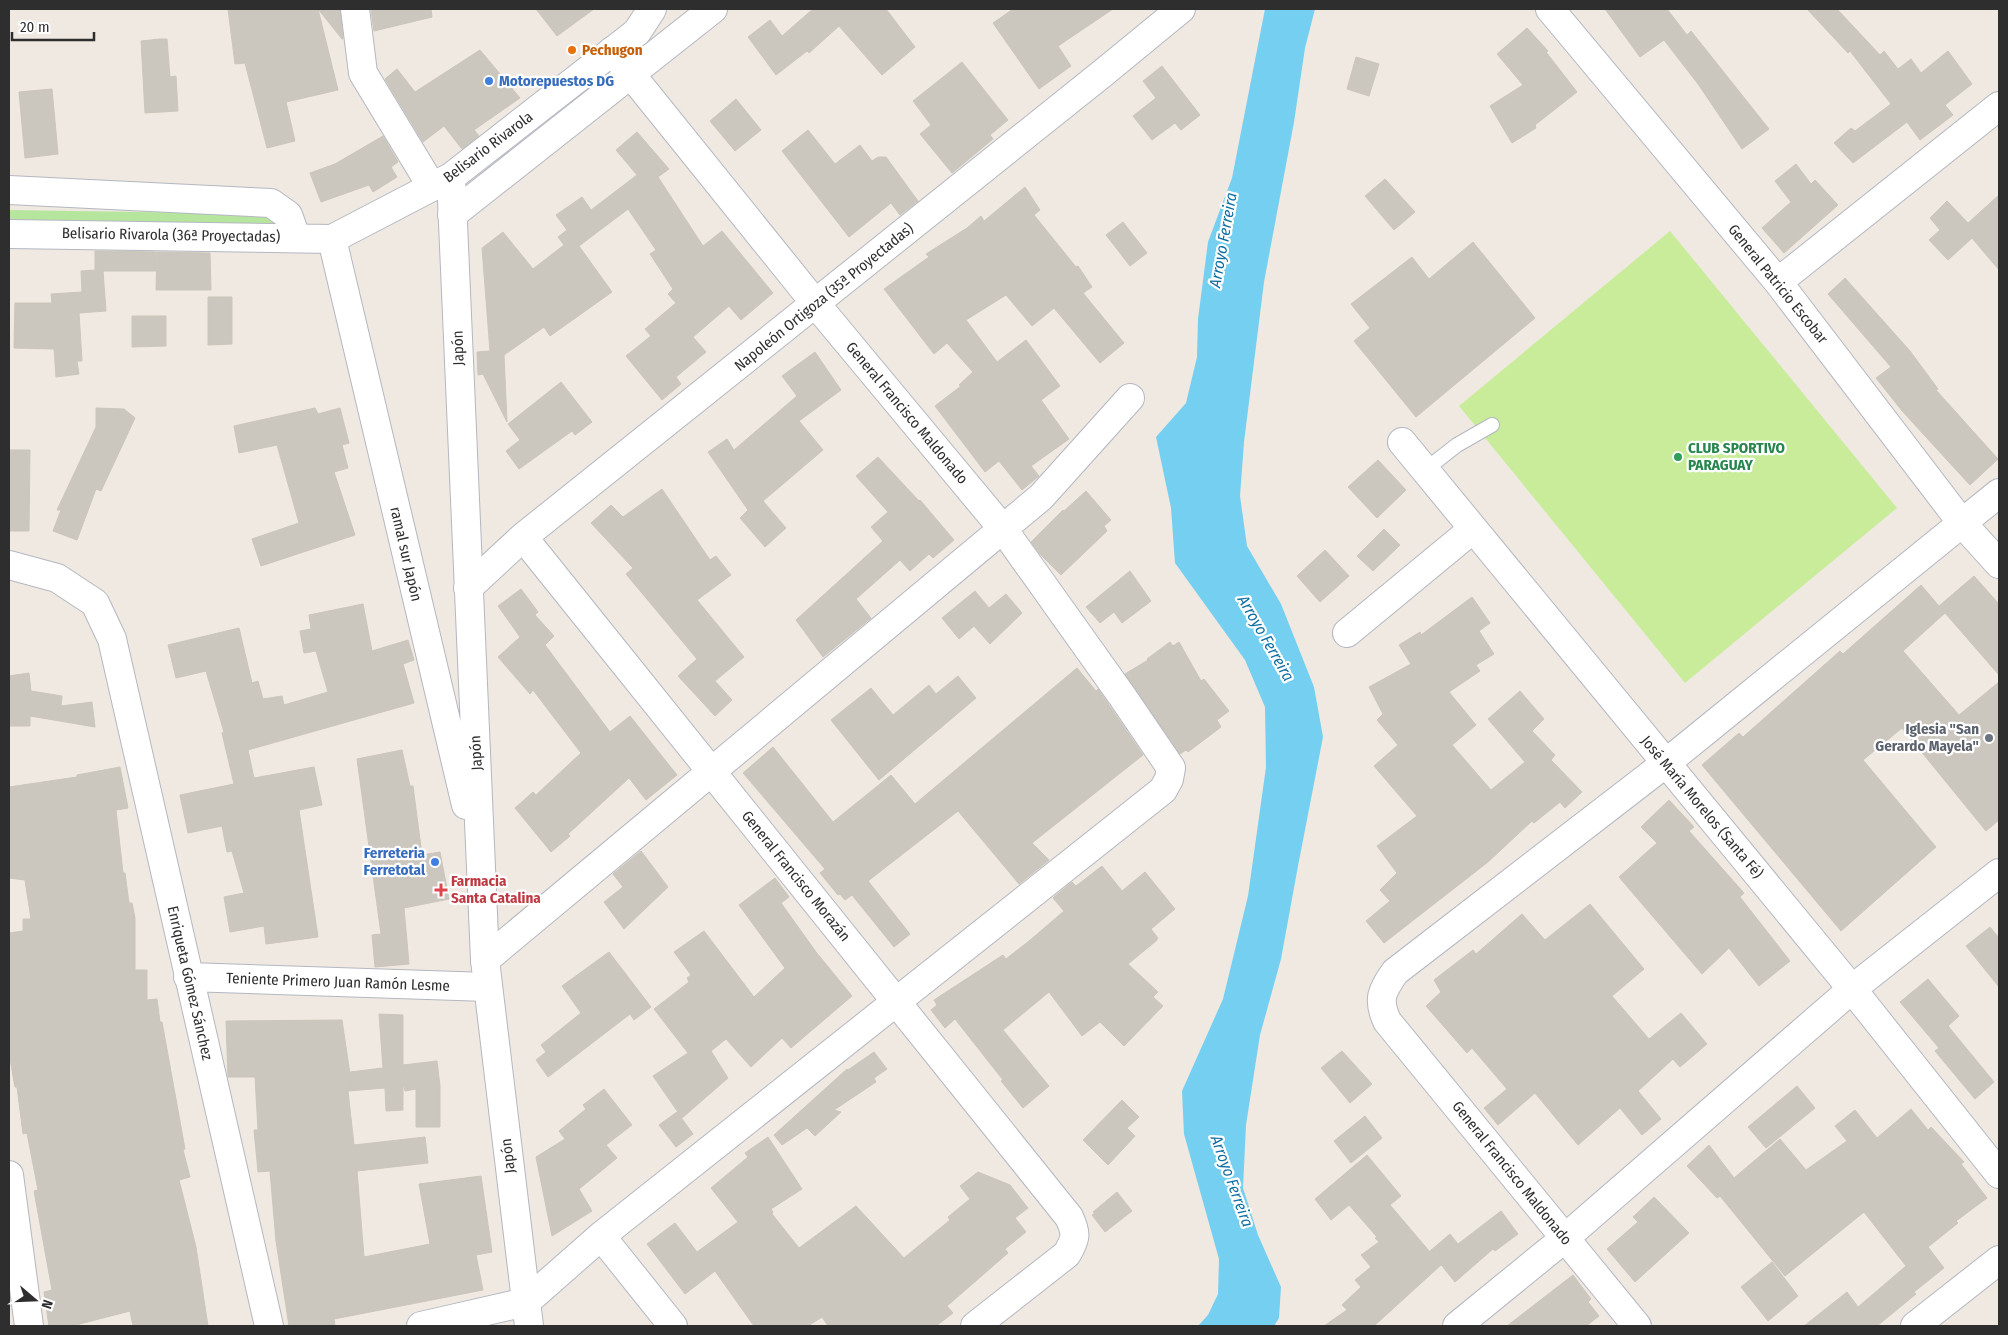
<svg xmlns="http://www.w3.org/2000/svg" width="2008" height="1335" font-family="'Fira Sans Condensed',sans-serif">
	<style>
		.green { fill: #b6e59e }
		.pitch { fill: #c9ec9a }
		.water { fill: #75cff0 }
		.building { fill: #cbc7bf; stroke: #cbc5ba }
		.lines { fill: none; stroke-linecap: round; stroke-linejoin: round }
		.service-casing { stroke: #b4b7c1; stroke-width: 16 }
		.minor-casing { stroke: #b4b7c1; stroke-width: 30 }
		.tertiary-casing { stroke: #b4b7c1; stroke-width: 30 }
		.service { stroke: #fff; stroke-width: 14 }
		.minor { stroke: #fff; stroke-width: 28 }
		.tertiary { stroke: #fff; stroke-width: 28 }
		.food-dot { fill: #e8710a; stroke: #fff; stroke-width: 2 }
		.shop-dot { fill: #3f7fe0; stroke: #fff; stroke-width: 2 }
		.leisure-dot { fill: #2e9e5b; stroke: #fff; stroke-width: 2 }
		.worship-dot { fill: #6b7280; stroke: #fff; stroke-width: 2 }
		.health-dot { fill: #e0444e; stroke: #fff; stroke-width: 2 }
		.labels { text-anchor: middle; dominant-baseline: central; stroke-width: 4.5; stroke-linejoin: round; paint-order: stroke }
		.food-label { font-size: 15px; font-weight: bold; fill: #c56008; stroke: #fff; text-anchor: start }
		.shop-label { font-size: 15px; font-weight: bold; fill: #366cbe; stroke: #fff; text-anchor: start }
		.street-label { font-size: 15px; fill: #2e2e2e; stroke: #fff }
		.leisure-label { font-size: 15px; font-weight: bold; fill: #27864d; stroke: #fff; text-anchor: start }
		.worship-label { font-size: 15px; font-weight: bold; fill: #5b616d; stroke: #fff; text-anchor: end }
		.health-label { font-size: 15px; font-weight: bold; fill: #be3a42; stroke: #fff; text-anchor: start }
		.water-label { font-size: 16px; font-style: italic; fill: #0d6fa3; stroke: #fff }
	</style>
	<rect width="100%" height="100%" fill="#efe9e1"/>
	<!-- green -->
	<path class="green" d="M9,210L274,214L278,227L9,224Z"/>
	<!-- pitch -->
	<path class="pitch" d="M1670,231L1897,508L1685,683L1459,406Z"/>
	<!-- water -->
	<path class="water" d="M1265,9H1315L1305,48L1294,122L1264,282L1244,442L1240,496L1247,546L1281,604L1314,687L1323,737L1298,866L1281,959L1260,1035L1246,1125L1243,1188L1258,1235L1281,1287L1279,1318L1274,1326H1198L1208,1315L1218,1294L1219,1259L1184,1134L1182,1091L1223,999L1248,896L1266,767L1265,707L1245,660L1175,563L1171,508L1156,437L1186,403L1197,357L1198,319L1208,242L1232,178Z"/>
	<!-- building -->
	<path class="building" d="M228,9H318L338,90L286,102L295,141L267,148L245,63L235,64Z
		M318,9H340L343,39H342Z
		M371,9H431L432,17L374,31Z
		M536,9H594L557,36Z
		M813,9H886L915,47L882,75L839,26L809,53L807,51L776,75L748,37L770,20L782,36Z
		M1013,9H1113L1058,46L1071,66L1039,89L993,23Z
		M1605,9H1667L1687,35L1691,31L1769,129L1742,149L1698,84L1664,40L1640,57Z
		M1807,9H1837L1880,55L1884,51L1898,69L1911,59L1921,73L1948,51L1972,84L1945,105L1953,115L1920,140L1907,122L1853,163L1834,143L1851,128L1855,131L1891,104L1850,51L1848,53Z
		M1527,28L1548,51L1546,52L1577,92L1535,125L1536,128L1512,143L1490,106L1523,85L1497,54Z
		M160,39H167L170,77L176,76L178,111L145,113L141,41Z
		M480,50L520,98L474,130L479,136L462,149L444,126L423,142L385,79L397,69L415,92Z
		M1356,57L1379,64L1369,96L1347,89Z
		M962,62L1008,120L990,135L993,139L952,173L920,134L931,125L913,101Z
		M1162,66L1200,115L1181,130L1175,123L1152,140L1133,116L1156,98L1143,81Z
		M52,89L58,154L25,158L19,92Z
		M736,99L761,130L735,151L710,121Z
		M808,130L835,164L860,145L872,161L878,157H886L918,201L900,215L891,203L849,237L782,151Z
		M637,132L669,169L658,177L703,246L722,231L773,293L741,320L729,306L693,337L706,352L676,377L681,384L662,400L626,356L651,336L645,329L676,303L668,294L673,289L650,254L656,250L628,209L579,246L612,292L550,336L544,327L504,355L507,422L483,374L478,375L477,352L490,351L482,248L503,232L533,269L564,245L558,237L567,230L556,215L582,197L591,210L637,175L616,150Z
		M383,136L398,162L391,167L397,177L373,192L369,185L321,202L310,173L335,164Z
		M1796,164L1811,184L1815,180L1838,205L1784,253L1762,228L1791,202L1775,181Z
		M1385,179L1415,212L1394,230L1365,196Z
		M1025,187L1040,210L1034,215L1076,267L1078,266L1092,287L1083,293L1124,343L1100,363L1054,308L1032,326L1006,295L966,320L997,362L1026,340L1060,386L1041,400L1069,439L1031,466L1039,476L1022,490L999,461L985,472L935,406L961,386L959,385L973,372L947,343L934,354L884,289L929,257L926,254L967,228L981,216L984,221Z
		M1999,195V270L1972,238L1948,260L1929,240L1940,230L1930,218L1947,201L1968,223Z
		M1123,222L1147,253L1130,266L1106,235Z
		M1473,242L1535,318L1416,417L1354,341L1370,328L1351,304L1412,257L1429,279Z
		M95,251L156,252V271H103L106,311L79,313L82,361H77L79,374L56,377L54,349L14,348L15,303H52L51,294L82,292L81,271L95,270Z
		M157,252L210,253L211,290H156Z
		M1845,278L1910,351L1938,389L1936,390L1998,459L1970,485L1903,412L1876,378L1891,367L1828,294Z
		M208,297H232V344L208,345Z
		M132,316H166V346L132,347Z
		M815,352L841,390L799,421L823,450L763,501L786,528L765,547L740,518L748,510L708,452L727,439L734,450L797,396L782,376Z
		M561,382L592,422L575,435L572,431L519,469L506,451L520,440L508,424Z
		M96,408L124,409L135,418L101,491L96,489L77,540L53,531L61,510H57L96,427Z
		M315,408L318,414L340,408L349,443L342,445L348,468L334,472L355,535L261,566L252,539L299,523L277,445L239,453L234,426Z
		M9,450H30L29,531H9Z
		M878,457L919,501L920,500L954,540L933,558L929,554L910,571L900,560L856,599L871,618L823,657L796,620L883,541L871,527L888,512L856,476Z
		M1378,460L1406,490L1377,518L1348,487Z
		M662,489L710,560L716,556L731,575L697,600L744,657L715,681L732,700L715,716L678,676L697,659L626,574L633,568L591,523L611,505L623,517Z
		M1086,491L1111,520L1104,526L1107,531L1061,575L1040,554L1031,542L1063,510L1064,511Z
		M1384,529L1400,545L1373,571L1357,556Z
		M1325,550L1349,576L1320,602L1297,576Z
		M1130,571L1151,601L1122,623L1114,612L1100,623L1086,607Z
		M1974,576L1999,604V675L1939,606Z
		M1921,585L1945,613L1903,651L1959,715L1999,682V820L1986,831L1902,728L1863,760L1936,847L1841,931L1702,765L1739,733L1743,737L1840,651L1843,654Z
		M521,589L538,612L535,615L554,636L545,645L610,732L630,716L677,775L646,800L629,778L568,834L570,836L551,852L515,808L533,792L536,795L581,753L533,690L530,694L498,657L520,637L498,606Z
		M975,591L989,608L1006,594L1022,613L990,644L974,626L959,639L942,618Z
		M1472,597L1490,623L1479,631L1494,654L1476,665L1480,671L1449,692L1476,725L1452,745L1491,790L1525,762L1488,719L1520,691L1544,719L1532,731L1555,755L1551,760L1582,792L1565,808L1560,802L1534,823L1532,821L1488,862L1384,943L1366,921L1390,901L1380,890L1397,873L1377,846L1417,816L1374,766L1398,745L1377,720L1383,714L1369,687L1411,664L1399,645L1420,632L1421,635Z
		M363,604L372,651L408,640L414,660L403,664L414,703L248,750L254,778L314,767L322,805L299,810L318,937L266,944L264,926L230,932L224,897L244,893L232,851L227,852L222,826L188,833L180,795L234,784L222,733L224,732L206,671L176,678L168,645L239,628L252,683L258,681L263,699L282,696L284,705L328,692L316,651L304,653L300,631L311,629L309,615Z
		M1170,642L1173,646L1179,642L1201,681L1204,679L1229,711L1217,720L1221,727L1188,752L1186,750L1180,754L1125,674L1148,660L1147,659Z
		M1077,668L1096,691L1098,689L1143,755L1032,843L1049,860L1019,884L958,811L868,881L910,934L894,947L852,895L845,900L840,894L838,895L820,873L825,869L743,773L773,747L833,822L891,775L915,804Z
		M29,673L31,691L62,696L61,706L92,702L95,727L30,716V726H9V676Z
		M958,676L976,698L879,780L831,720L871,688L893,715L929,685L936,694Z
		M402,750L410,786H413L422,855L440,852L449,899L404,908L409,964L375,967L372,935L381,934L357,759Z
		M120,767L128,808L116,810L123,873H125L129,903H132L135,918V970H147V1000L157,999L160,1022H162L185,1149L183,1150L190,1177L179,1180L196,1247L208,1326H133L130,1311L72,1326H49L44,1292L52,1290L34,1191L38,1190L27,1133L23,1134L17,1087H15L9,1053V933L23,931V919H31L25,880L9,878V787L77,777V775Z
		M1669,800L1694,827L1689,831L1744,893L1740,897L1790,961L1759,986L1729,948L1702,974L1619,877L1657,843L1641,827Z
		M641,851L668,887L624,929L604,902L623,887L613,874Z
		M1102,866L1122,891L1145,872L1175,909L1151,929L1158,938L1156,941L1128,964L1158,992L1153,997L1163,1006L1124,1046L1100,1022L1082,1036L1049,992L1003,1030L1049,1086L1023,1108L1001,1081L1003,1080L955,1019L945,1028L931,1010L937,1005L934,1000L1003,955L1006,959L1029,941L1064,911L1053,898L1072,882L1076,886Z
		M775,878L789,897L781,903L816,952L852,996L791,1048L782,1038L751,1067L726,1039L711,1051L728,1078L682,1118L653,1076L688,1053L654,1009L689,982L687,978L691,975L674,952L704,931L754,997L785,968L739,905Z
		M1590,904L1644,969L1612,996L1649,1039L1681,1013L1707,1044L1680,1067L1673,1059L1638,1091L1661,1119L1642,1135L1620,1108L1578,1145L1535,1093L1498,1125L1484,1108L1507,1089L1472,1048L1467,1053L1426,1006L1441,992L1434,980L1473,950L1476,954L1522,914L1545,940Z
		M1990,927L1999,938V987L1966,946Z
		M609,952L651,1007L634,1020L630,1014L548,1077L536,1060L546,1052L541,1045L581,1013L562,986Z
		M1928,979L1959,1016L1948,1026L1994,1082L1975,1099L1935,1051L1939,1048L1900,1002Z
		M379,1014L403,1015V1065L437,1061L440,1086V1127H416V1089L405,1091L404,1086H403V1110L386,1111L385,1088L348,1091L354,1145L425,1137L428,1163L357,1171L364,1257L430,1244L419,1184L481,1176L492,1252L476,1255L483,1290L334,1319L335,1326H289L276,1241L270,1171L258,1172L254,1130H258L255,1077H228L226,1021L342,1020L352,1088L350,1072L383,1068Z
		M1342,1051L1372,1084L1350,1103L1321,1068Z
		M874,1052L887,1069L874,1078L876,1082L834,1110L841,1112L815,1136L807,1128L782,1145L774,1135L847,1069L848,1070Z
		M1797,1086L1815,1108L1766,1148L1748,1127Z
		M604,1089L632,1125L606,1145L617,1158L579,1189L592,1211L552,1236L536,1157L565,1139L559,1131L586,1109L583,1105Z
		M1122,1100L1139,1117L1127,1128L1135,1136L1108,1165L1083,1140Z
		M1911,1109L1928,1130L1931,1127L1964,1162L1961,1164L1987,1198L1956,1221L1958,1223L1928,1247L1944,1268L1914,1292L1916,1294L1877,1326H1804L1847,1292L1858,1307L1906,1266L1864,1212L1785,1276L1720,1196L1717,1198L1687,1166L1709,1145L1734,1178L1780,1139L1806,1170L1847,1141L1835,1126L1855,1110L1877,1138Z
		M677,1112L693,1134L676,1147L659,1125Z
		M1365,1116L1382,1138L1351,1163L1334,1141Z
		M768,1137L802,1189L771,1209L773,1212L772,1214L799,1248L856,1206L904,1258L950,1220L948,1217L970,1199L960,1186L978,1172L1010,1185L1028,1208L1015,1218L1026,1232L1005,1249L1008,1253L947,1306L953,1313L936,1326H828L822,1317L808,1326H754L715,1271L685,1294L647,1244L675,1223L697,1252L738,1222L711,1188L748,1157L745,1153Z
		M1367,1155L1401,1196L1390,1205L1441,1265L1374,1326H1324L1347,1310L1342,1305L1361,1287L1355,1280L1371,1267L1361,1255L1379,1242L1375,1238L1377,1237L1349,1205L1331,1220L1315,1199Z
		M1117,1192L1132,1211L1105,1232L1092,1215L1095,1213L1093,1212Z
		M1654,1197L1689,1233L1635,1282L1607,1249L1638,1222L1633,1217Z
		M1501,1211L1518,1234L1495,1251L1493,1249L1455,1282L1430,1251L1450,1234L1458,1244Z
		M1772,1262L1798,1296L1768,1321L1741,1287Z
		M1573,1275L1591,1299L1588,1302L1599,1316L1586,1326H1507Z"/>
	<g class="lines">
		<defs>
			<path id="service" d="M1425,470L1457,445L1492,425"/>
			<path id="minor" d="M355,9L363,73L432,187
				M1550,9L1778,282L1962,523L1999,564
				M9,190L271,203L288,215L296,237
				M452,215L713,9
				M9,234L332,239
				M1778,282L1999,106
				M1402,442L1852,989L1999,1174
				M523,537L1069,1217C1077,1234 1076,1238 1067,1254L975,1326
				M9,565L57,578L95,603L112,639L269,1326
				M468,588L523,537L1103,73L1181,9
				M1347,633L1473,529
				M485,960L1041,497L1130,398
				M188,977L488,987
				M9,1175L29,1326
				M601,1236L673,1326
				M421,1326L526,1302L601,1236L1163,790L1169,779L1171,768L1122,696L1003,529L815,303L612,51
				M1457,1326L1565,1238L1852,989L1999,873
				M1637,1326L1387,1021C1377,999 1382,991 1395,972L1666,763L1999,493
				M1915,1326L1999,1260"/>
			<path id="tertiary" d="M451,177L485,960L529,1326
				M466,805L332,239L451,177L637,32L652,9"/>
		</defs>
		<!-- service casing -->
		<use href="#service" class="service-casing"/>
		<!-- minor casing -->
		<use href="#minor" class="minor-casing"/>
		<!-- tertiary casing -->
		<use href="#tertiary" class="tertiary-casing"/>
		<!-- service -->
		<use href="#service" class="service"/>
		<!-- minor -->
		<use href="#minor" class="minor"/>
		<!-- tertiary -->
		<use href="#tertiary" class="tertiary"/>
	</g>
	<!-- markers -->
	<circle class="food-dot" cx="572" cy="50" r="5"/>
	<g class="shop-dot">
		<circle cx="489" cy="81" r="5"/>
		<circle cx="435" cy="862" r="5"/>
	</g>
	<circle class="leisure-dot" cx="1678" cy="457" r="5"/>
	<circle class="worship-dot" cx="1989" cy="738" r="5"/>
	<path class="health-dot" d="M438.5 882.5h5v5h5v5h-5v5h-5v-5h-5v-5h5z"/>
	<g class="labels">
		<!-- food labels -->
		<g class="food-label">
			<text x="582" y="50">Pechugon</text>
		</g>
		<!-- shop labels -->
		<g class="shop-label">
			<text x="499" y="81">Motorepuestos DG</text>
			<text x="425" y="853" text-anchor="end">Ferreteria<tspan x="425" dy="17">Ferretotal</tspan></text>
		</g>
		<!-- street labels -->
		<g class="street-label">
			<text transform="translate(488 147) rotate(-37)">Belisario Rivarola</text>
			<text transform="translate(171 235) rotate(1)">Belisario Rivarola (36ª Proyectadas)</text>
			<text transform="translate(1778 284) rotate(51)">General Patricio Escobar</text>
			<text transform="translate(824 297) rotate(-39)">Napoleón Ortigoza (35ª Proyectadas)</text>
			<text transform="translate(458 348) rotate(-92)">Japón</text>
			<text transform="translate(907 413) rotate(50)">General Francisco Maldonado</text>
			<text transform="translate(406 554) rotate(77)">ramal sur Japón</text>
			<text transform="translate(476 753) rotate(-93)">Japón</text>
			<text transform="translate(1702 807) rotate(50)">José María Morelos (Santa Fé)</text>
			<text transform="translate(796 876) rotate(51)">General Francisco Morazán</text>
			<text transform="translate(338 982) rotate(2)">Teniente Primero Juan Ramón Lesme</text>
			<text transform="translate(190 983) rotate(77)">Enriqueta Gómez Sánchez</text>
			<text transform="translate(508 1156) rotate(-97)">Japón</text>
			<text transform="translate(1512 1173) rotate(51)">General Francisco Maldonado</text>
		</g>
		<!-- leisure labels -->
		<g class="leisure-label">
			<text x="1688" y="448">CLUB SPORTIVO<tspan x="1688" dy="17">PARAGUAY</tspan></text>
		</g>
		<!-- worship labels -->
		<g class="worship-label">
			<text x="1979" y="729">Iglesia "San<tspan x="1979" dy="17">Gerardo Mayela"</tspan></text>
		</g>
		<!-- health labels -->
		<g class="health-label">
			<text x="451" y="881">Farmacia<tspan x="451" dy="17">Santa Catalina</tspan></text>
		</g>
		<!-- water labels -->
		<g class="water-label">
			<text transform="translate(1223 240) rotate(-80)">Arroyo Ferreira</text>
			<text transform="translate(1266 638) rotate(60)">Arroyo Ferreira</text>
			<text transform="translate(1232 1181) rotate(70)">Arroyo Ferreira</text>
		</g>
	</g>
	<!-- border -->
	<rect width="2008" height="1335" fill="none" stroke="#2e2e2e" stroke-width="20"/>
	<!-- north arrow -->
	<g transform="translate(35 1300) rotate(109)" stroke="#ffffff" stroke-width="4" paint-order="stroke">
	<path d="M0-4L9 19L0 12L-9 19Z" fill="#2e2e2e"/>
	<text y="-8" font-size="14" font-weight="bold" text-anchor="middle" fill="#2e2e2e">N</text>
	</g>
	<!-- scale -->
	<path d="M12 32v8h82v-8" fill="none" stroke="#2e2e2e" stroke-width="2.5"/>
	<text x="20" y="32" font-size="15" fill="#2e2e2e" stroke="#ffffff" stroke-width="4" paint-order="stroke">20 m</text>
</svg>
